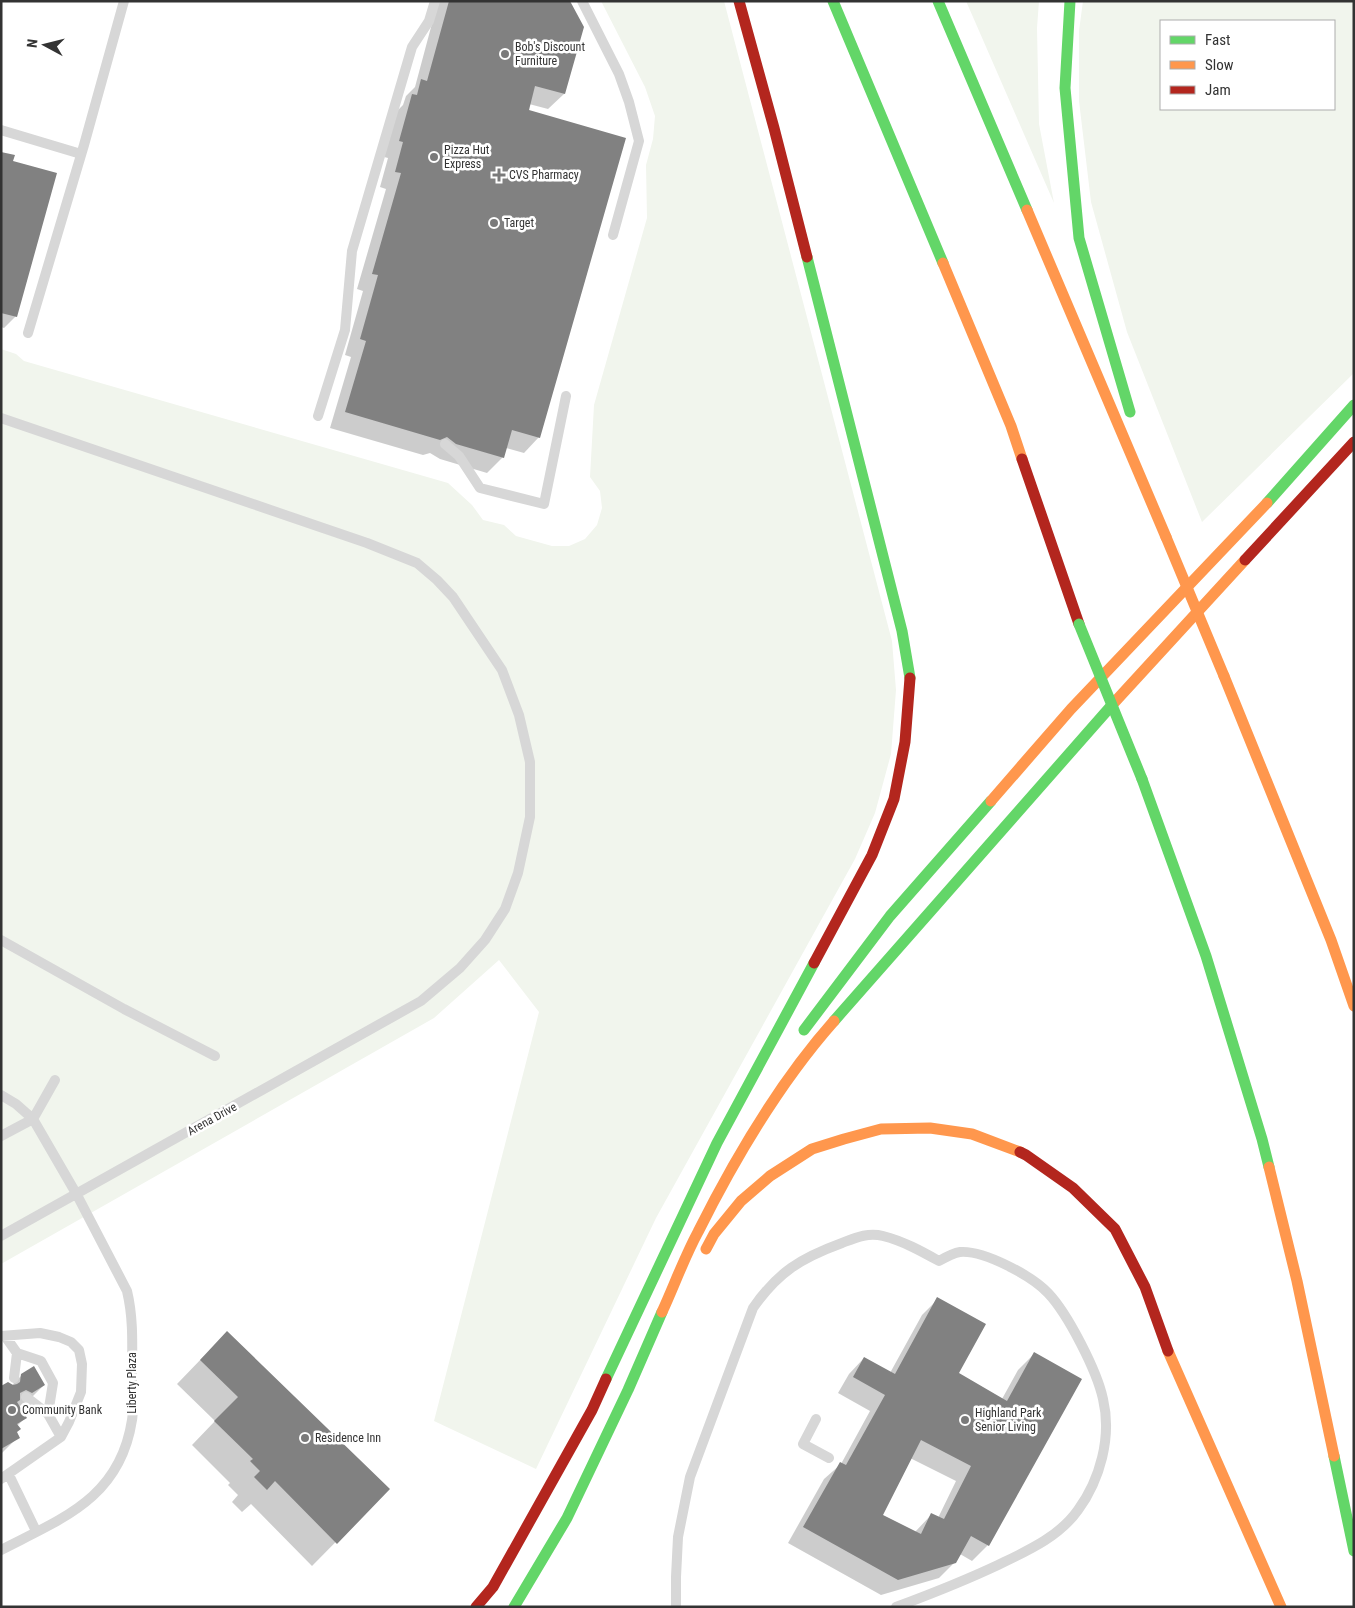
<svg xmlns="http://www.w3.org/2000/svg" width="1355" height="1608" font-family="'Roboto Condensed',sans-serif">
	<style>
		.green { fill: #f1f5ed; fill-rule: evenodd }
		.shadow { fill: #0003; fill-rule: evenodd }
		.building { fill: #818181; fill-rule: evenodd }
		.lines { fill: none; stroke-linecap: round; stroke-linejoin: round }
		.lane { stroke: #d7d7d7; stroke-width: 10 }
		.fast { stroke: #63d668; stroke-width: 11 }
		.slow { stroke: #ff974d; stroke-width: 11 }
		.jam { stroke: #b3261e; stroke-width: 11 }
		.fast-bridge { stroke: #63d668; stroke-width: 11 }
		.slow-bridge { stroke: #ff974d; stroke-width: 11 }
		.poi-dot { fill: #7a7a7a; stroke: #fff; stroke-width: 2 }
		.labels { text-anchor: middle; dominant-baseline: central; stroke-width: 5; stroke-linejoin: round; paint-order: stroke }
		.poi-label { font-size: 12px; fill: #333; stroke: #fff; text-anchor: start }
		.street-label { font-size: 12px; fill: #333; stroke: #fff }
	</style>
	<rect width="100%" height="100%" fill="#fff"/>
	<!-- green -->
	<path class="green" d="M601,1H724L892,641L896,690L891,754L875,813L855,859L656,1218L536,1469L434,1421L539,1012L499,960L434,1018L1,1264V349L16,354L24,361L448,483L472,505L483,520L504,525L516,536L552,546H569L585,539L597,525L602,508L600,491L590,477L594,405L647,218L646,165L653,139L655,116L645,87Z
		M966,1H1039L1037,28L1039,124L1054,203Z
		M1083,1H1354V373L1202,522L1127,332L1091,202L1079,101V31ZM1161,21H1334V109H1161Z"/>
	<!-- shadow -->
	<path class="shadow" d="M438,1H568L582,27L564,94L548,109L529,104L539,437L524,453L506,448L503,457L487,473L440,459L430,453L423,455L330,428L351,357L345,355L363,291L357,289L386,189L380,187L388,158L384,157L397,111L403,105L406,96L415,87Z
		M1,153L12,162L16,316L4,328L1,327Z
		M938,1299L957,1373L1002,1399L1018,1370L1034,1354L988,1545L972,1561L960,1554L955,1562L939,1578L881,1595L788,1543L824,1479L841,1464L870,1411L838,1393L849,1374L864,1358L890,1373L922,1315ZM910,1458L956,1481L938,1518L931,1515L915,1532L882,1515Z
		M204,1356L388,1489L312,1566L251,1504L242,1512L232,1502L238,1495L228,1485L230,1483L192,1445L215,1421L177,1384Z
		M22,1375L44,1385L28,1401L18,1407L25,1418L17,1426L16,1433L18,1437L1,1454V1387L12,1385Z"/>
	<!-- building -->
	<path class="building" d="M449,1H570L584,27L565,94L535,86L529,110L626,138L540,438L512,430L504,458L456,444L447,437L440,440L345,412L366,341L360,339L378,275L372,274L401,173L395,172L403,142L399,141L412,94L417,95L421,79L427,81Z
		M1,152L15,155L13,161L57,173L17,317L1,313Z
		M937,1297L986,1324L959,1373L1007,1401L1034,1352L1082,1379L989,1546L971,1536L956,1563L898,1580L803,1527L840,1462L846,1465L885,1395L853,1377L864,1357L895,1374ZM921,1440L971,1466L944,1519L931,1513L921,1534L883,1515Z
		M227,1331L390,1489L337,1544L275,1481L267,1490L254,1477L260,1471L250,1461L253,1459L214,1421L238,1397L200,1360Z
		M34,1366L45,1385L32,1393L26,1390L20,1393V1400L17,1402L27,1418L17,1424L21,1429L17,1432L20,1438L1,1449V1386L8,1382L13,1385L17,1384L20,1382L21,1374Z"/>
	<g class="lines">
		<!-- lane -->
		<path class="lane" d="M582,1L619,74L629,102L639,141L613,235
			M1,130L81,154
			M28,333L84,145L124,1
			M318,416L345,330L352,251L412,47L429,21L435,1
			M1,418L367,543L417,563L437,580L453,597L502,670L519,715L530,762V817L518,873L505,909L485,940L460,968L421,1001L1,1236
			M445,444L459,456L480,488L544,504L566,396
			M1,940L124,1009L215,1056
			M1,1095L16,1104L33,1119L77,1195L127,1291C134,1320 132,1349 132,1378C132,1392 134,1407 132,1420C120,1498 63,1518 1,1550
			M1,1136L33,1119L55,1080
			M1,1336L40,1333L59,1337L71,1342L79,1350L82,1364L81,1392L69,1422L61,1437L1,1479
			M5,1336L17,1353L14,1378
			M17,1353L41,1361L53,1383L48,1414
			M26,1397L48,1414L61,1437
			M816,1419L803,1444L829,1458
			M9,1475L36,1531
			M676,1607V1577L678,1537L690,1477L753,1308C778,1272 801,1258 842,1243C855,1238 868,1232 883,1236C903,1241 921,1251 939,1261C946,1257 953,1253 960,1252C984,1250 1032,1276 1048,1293C1068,1314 1097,1371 1103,1399C1112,1437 1100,1480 1078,1510C1059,1537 1027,1551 998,1565C964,1581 931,1594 896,1607"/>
		<!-- fast -->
		<path class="fast" d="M833,1L943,263
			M938,1L1027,210
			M1070,1L1065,88L1079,238L1130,412
			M807,257L902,631L910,678
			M1267,503L1354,405
			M1142,779L1206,956L1262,1139L1269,1167
			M834,1021L1112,705
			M804,1030L890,916L991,801
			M606,1379L717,1143L814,963
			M1334,1456L1354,1551
			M514,1607L567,1518L628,1390L662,1312"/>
		<!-- slow -->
		<path class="slow" d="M1027,210L1166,537
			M943,263L1011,426L1022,459
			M1224,676L1331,940L1354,1006
			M1112,705L1245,560
			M991,801L1071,709L1267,503
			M1269,1167L1297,1281L1334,1456
			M706,1249L714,1234L741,1201L770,1176L812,1149L844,1139L881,1129L930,1128L972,1134L1020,1152
			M662,1312C674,1286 684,1258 698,1232C735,1158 779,1083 834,1021
			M1168,1351L1281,1607"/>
		<!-- jam -->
		<path class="jam" d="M739,1L774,128L807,257
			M1022,459L1079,624
			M1245,560L1354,442
			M814,963L872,855L894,799L905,742L910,678
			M1020,1152L1026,1155L1073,1188L1115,1229L1145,1287L1168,1351
			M476,1607L493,1587L592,1410L606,1379"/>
		<!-- fast-bridge -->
		<path class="fast-bridge" d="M1079,624L1142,779"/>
		<!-- slow-bridge -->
		<path class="slow-bridge" d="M1166,537L1224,676"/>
	</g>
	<!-- markers -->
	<g class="poi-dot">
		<circle cx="505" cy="54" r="5"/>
		<circle cx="434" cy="157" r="5"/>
		<path d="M496.5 167.5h5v5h5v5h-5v5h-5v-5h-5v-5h5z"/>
		<circle cx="494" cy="223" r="5"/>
		<circle cx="12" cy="1410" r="5"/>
		<circle cx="965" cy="1420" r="5"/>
		<circle cx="305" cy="1438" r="5"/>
	</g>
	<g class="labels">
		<!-- poi labels -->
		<g class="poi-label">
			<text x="515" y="47">Bob's Discount<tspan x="515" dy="14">Furniture</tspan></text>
			<text x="444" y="150">Pizza Hut<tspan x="444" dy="14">Express</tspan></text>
			<text x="509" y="175">CVS Pharmacy</text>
			<text x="504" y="223">Target</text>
			<text x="22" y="1410">Community Bank</text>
			<text x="975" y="1413">Highland Park<tspan x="975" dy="14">Senior Living</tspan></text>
			<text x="315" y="1438">Residence Inn</text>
		</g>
		<!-- street labels -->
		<g class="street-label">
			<text transform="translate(212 1119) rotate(-29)">Arena Drive</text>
			<text transform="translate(132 1383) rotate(-90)">Liberty Plaza</text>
		</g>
	</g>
	<!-- border -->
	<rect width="1355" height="1608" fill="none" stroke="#333333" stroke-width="5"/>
	<!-- legend -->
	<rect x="1160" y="20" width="175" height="90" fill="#ffffff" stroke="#adadad"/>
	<rect x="1170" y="36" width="25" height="8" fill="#63d668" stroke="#adadad"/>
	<text x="1205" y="45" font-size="15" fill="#333333">Fast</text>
	<rect x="1170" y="61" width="25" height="8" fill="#ff974d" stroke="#adadad"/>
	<text x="1205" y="70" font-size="15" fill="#333333">Slow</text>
	<rect x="1170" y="86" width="25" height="8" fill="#b3261e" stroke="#adadad"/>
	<text x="1205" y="95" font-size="15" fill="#333333">Jam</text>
	<!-- north arrow -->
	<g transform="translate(45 45) rotate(277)" stroke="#ffffff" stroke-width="4" paint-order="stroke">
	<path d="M0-4L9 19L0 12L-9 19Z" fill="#333333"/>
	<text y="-8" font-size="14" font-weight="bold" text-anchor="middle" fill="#333333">N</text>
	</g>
</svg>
